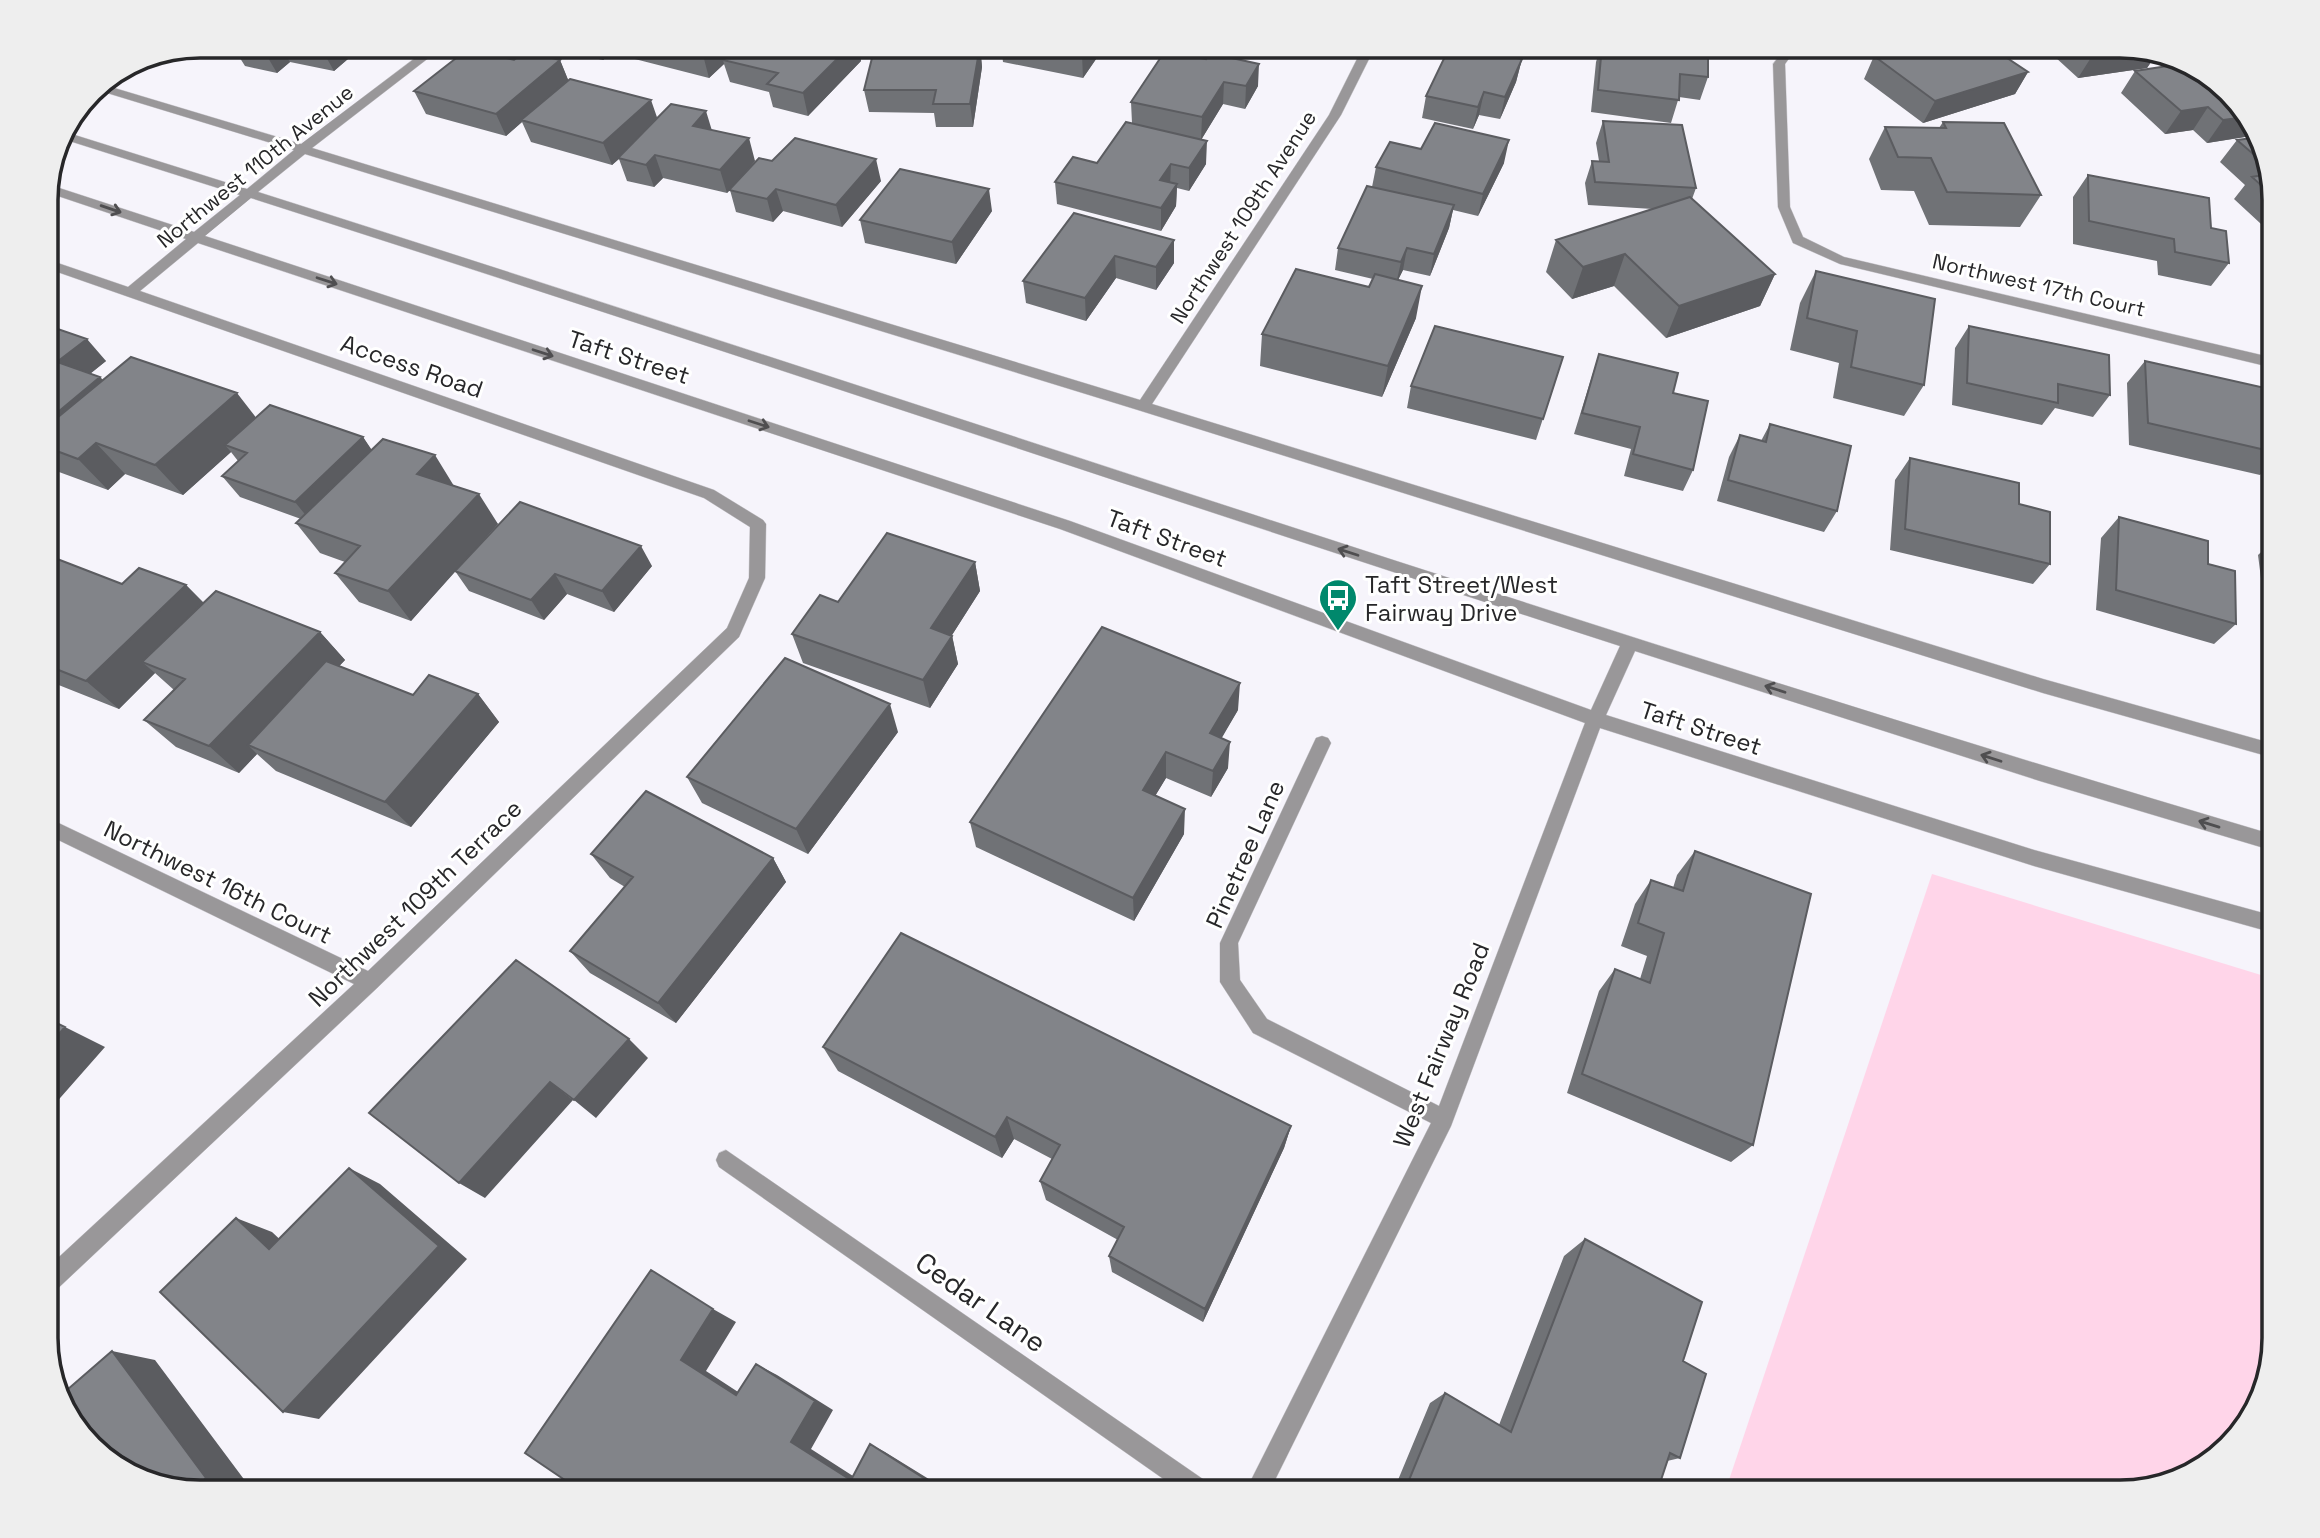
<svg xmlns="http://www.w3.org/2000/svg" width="2320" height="1538" font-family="'Space Grotesk',sans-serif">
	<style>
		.green { fill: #ffd5e9 }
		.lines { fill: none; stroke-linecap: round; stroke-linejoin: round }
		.minor-casing { stroke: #d1cfd5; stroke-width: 1 }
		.minor { fill: #999799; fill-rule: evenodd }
		.wall { fill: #707276 }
		.shaded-wall { fill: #5b5c60 }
		.building { fill: #828489; stroke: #5b5c60; stroke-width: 2 }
		.oneway { stroke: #4f4e50 }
		.labels { text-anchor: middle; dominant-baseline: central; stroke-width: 6; stroke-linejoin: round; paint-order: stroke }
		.far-street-label { font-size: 21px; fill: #272729; stroke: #fff }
		.street-label { font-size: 24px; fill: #272729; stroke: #fff }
		.poi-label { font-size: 24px; fill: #272729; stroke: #fff; text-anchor: start }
		.near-street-label { font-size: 28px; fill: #272729; stroke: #fff }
		.rim { fill: none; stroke: #272729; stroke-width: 3.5 }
	</style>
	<rect width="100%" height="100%" fill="#f6f4fb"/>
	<!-- green -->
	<path class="green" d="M1932,874L2274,979V1338L2248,1424L2197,1472L2120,1492H1725Z"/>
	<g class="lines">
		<defs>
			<path id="minor" d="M431,46H444L312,148L1140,400L1329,115L1361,51L1360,46H1371L1373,51L1341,115L1152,404L2043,679L2274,744V758L2043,693L1138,410L305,154L258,192C931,405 1598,635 2274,835V851L2040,781L1635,651L1606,715L2034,850L2274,916V933L2034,866L1600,728L1451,1126L1269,1492H1245L1431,1123L1253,1033L1220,982V943L1316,738L1322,736L1328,738L1331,743L1238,943L1240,980L1267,1019L1439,1106L1585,723L1060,529L198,243L140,291L714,490L763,520L766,524L765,578L739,637L377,988L54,1292L46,1295V1269L354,984L46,834V817L368,971L727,628L749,578L750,527L704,498L46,268V259L128,287L186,239L46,192L47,184L194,232L240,195L60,138L62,131L247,189L294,150L94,89L101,84L301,144ZM251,198C708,344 1164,498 1620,646L1591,710L1070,521L205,236Z
				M1787,46H1798L1785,64L1790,207L1803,237L1844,257L2274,358V368L1840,264L1793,243L1778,207L1773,64Z
				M726,1150L1210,1484L1214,1492H1182L719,1167L716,1160L719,1153Z"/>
		</defs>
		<!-- minor casing -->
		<use href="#minor" class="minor-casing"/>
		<!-- minor -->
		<use href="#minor" class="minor"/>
	</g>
	<!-- wall -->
	<path class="wall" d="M200,46H363L334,71L290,62L277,73L245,66L233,47L218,58L184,49Z
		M573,46H619L603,60L576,54Z
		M623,46H858L861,61L808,116L773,107L769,92L730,82L724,64L709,78L627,57Z
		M980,46L982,67L973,127H936L934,113L869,112L864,90L917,54H941Z
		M1001,46H1105L1083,78L1003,62Z
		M1182,46H1255L1252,59L1225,57L1258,86L1245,109L1223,104L1201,140L1206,164L1189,191L1177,188L1176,206L1161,231L1057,204L1055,182L1097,163L1132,123L1131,102L1206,59L1208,55L1182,53Z
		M1467,46H1539L1537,53L1473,50L1522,59L1516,82L1500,119L1479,115L1473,129L1422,118L1426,96L1467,48Z
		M1601,46H1670L1667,48L1708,77L1700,100L1679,97L1671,123L1591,112L1596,62Z
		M2043,46H2120L2155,56L2147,68L2078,78Z
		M1874,56L2028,72L2015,94L1923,123L1864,79Z
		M514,60H560L568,80L657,118L712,130L755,161L737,182L772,161L881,181L842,227L783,211L773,222L736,212L730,190L727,193L663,178L654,187L627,181L619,159L612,165L531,142L522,122L506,136L426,114L414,91Z
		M2181,64L2251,136L2207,143L2193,130L2165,134L2121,93L2135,71Z
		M1603,121L1696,188L1692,199L1775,274L1760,306L1666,338L1614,286L1572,299L1546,272L1556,240L1653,209L1588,205L1585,183L1592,161H1599L1596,143Z
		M1943,122L2041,195L2020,227L1929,225L1914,191L1881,190L1869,159L1885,127L1939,128Z
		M2260,137L2274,200V236L2234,199L2245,185L2220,162L2237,140Z
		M1421,149L1504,163L1478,216L1453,210L1449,228L1430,276L1403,270L1398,280L1416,318L1382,397L1260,366L1262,334L1369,287L1373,279L1335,270L1338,248L1372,187L1376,167Z
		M2088,175L2211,228L2229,263L2211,286L2158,275L2157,261L2073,244V197Z
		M992,211L956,264L865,243L860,220Z
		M1174,240V263L1156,290L1116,278L1086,321L1026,303L1023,281Z
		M1816,271L1924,385L1904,416L1833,398L1839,363L1790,350L1800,303Z
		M46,325L106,361L90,374L100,377L103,380L256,418L363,437L371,450L454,486L498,524L472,553L652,566L614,612L567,594L544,620L469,591L455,571L411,621L359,602L335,573L345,562L320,553L296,523L301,519L240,497L222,476L238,461L231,452L183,495L125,474L108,490L59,472L46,459Z
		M1969,326L2110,395L2093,417L2055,408L2042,425L1952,405L1955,348Z
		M1599,354L1673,393L1693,470L1683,491L1624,476L1631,449L1574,434L1592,376Z
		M1563,357L1536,440L1407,408L1411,386Z
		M2145,361L2274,452V460L2260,475L2129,445L2127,383Z
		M1770,424L1837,511L1824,532L1717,501L1729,457L1740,435L1761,441Z
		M1910,458L2019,504L2050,564L2033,584L1890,550L1895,480Z
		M2119,517L2208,564L2236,624L2214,644L2096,610L2101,538Z
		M2274,540V658L2271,657L2258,555Z
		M975,562L980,591L952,635L958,664L930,708L803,663L792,634Z
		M46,563L122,584L186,585L204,603L320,632L345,660L339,666L413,695L478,694L499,722L411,827L276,771L257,754L239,773L176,747L144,720L174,690L155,673L119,709L46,680Z
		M1238,710L1221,738L1228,768L1211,797L1166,778L1155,796L1184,834L1134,921L976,847L970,822Z
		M898,732L808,854L702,803L687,777Z
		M1695,851L1753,1145L1731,1162L1567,1093L1599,991L1615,969L1640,979L1647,956L1621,946L1635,904L1651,880L1673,888L1677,875Z
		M591,854L773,858L786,882L676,1023L590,973L570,951L625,887L610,878Z
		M823,1047L1291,1126L1284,1148L1203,1322L1112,1272L1109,1256L1118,1240L1046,1200L1040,1181L1052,1159L1014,1139L1002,1158L838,1071Z
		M1585,1239L1683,1361L1680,1458L1667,1461L1657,1492H1393L1430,1403L1445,1393L1499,1425L1564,1256Z"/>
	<!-- shaded-wall -->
	<path class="shaded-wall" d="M210,46H232L233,47L218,58Z
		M270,46H280L290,62L277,73L264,51Z
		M325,46H363L334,71L321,48Z
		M598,46H619L603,60Z
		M713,46H743L723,60L724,64L709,78L703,55Z
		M850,46H858L861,61L808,116L803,93Z
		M980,46L982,67L973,127L970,104Z
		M1089,46H1105L1083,78L1082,55Z
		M1253,46H1255L1252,59Z
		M2134,50L2155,56L2147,68L2078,78L2092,56Z
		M1522,59L1516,82L1500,119L1505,97Z
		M560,60L569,82L521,120L522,122L506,136L496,114Z
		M1259,64L1258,86L1245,109L1246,86Z
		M2028,72L2015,94L1923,123L1935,101Z
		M1224,82L1223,104L1201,140L1202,117Z
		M1484,92L1479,115L1473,129L1478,107Z
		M651,100L659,123L612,165L603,143Z
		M2208,107L2193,130L2165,134L2181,111Z
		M706,111L713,134L693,126Z
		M2246,117L2257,129L2251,136L2207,143L2223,120Z
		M749,138L755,161L727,193L720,170Z
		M1509,140L1504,163L1478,216L1483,194Z
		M1207,141L1206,164L1189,191V168Z
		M655,155L663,178L654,187L646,165Z
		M876,159L881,181L842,227L836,205Z
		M1171,164L1170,186L1160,180Z
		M1177,184L1176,206L1161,231V208Z
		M776,189L783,211L773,222L767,199Z
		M989,189L992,211L956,264L952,242Z
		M1454,205L1449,228L1430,276L1434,254Z
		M1174,240V263L1156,290V267Z
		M1407,248L1403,270L1396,284L1401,262Z
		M1625,254L1614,286L1572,299L1583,267Z
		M1115,256L1116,278L1086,321L1085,298Z
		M1775,274L1760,306L1666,338L1679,306Z
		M1422,286L1416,318L1382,397L1388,366Z
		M87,339L106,361L77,384L57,362Z
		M100,377L119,399L46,447V422Z
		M237,393L261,424L225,445L231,452L183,495L155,465Z
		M363,437L378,459L312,523L295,502Z
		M96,443L125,474L108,490L78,459Z
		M435,455L454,486L417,474Z
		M479,494L498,524L411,621L388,591Z
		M641,546L652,566L614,612L602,591Z
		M975,562L980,591L938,657L931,628Z
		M555,574L567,594L544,620L531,600Z
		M186,585L214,614L142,662L155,673L119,709L86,681Z
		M320,632L345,660L260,750L248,745L257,754L239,773L209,746Z
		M952,636L958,664L930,708L923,680Z
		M1240,683L1238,710L1209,760L1210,733Z
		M478,694L499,722L411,827L385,802Z
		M890,704L898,732L808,854L796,829Z
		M1230,742L1228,768L1211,797L1213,771Z
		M1166,752V778L1143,816V790Z
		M1185,809L1184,834L1134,921L1133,898Z
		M773,858L786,882L676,1023L658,1003Z
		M46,974L57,980L46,992Z
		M65,1027L105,1047L46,1114V1049Z
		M629,1039L648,1058L596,1118L574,1100Z
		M550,1082L573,1100L485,1198L459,1183Z
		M1007,1117L1014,1139L1002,1158L995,1137Z
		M1291,1126L1284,1148L1203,1322L1205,1309Z
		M349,1168L380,1184L467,1259L319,1419L283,1412Z
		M236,1218L272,1232L304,1262L269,1249Z
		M713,1309L736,1322L706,1371L758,1405L736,1395L681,1360Z
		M112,1351L155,1360L246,1482L236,1493H200L193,1490Z
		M756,1364L777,1375L833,1410L811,1449L867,1485L851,1480L791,1442Z
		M870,1444L885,1452L945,1489L943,1493H928Z"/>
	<!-- building -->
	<path class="building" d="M239,46H270L264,51Z
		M307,46H325L321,48Z
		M662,46H713L703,55Z
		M739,46H850L803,93L767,84L778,73L723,60Z
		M875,46H915L913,54H941L943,46H980L970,104H933L936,90H864Z
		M1029,46H1089L1082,55Z
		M1450,46L1522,59L1505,97L1484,92L1478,107L1426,96Z
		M1602,46H1649L1708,53V77L1680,74L1679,100L1598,90Z
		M1910,46H1989L2028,72L1935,101L1874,56Z
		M2080,46H2120L2134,50L2092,56Z
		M469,48L514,60L525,51L560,60L496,114L414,91Z
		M1165,51L1206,59L1209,53L1259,64L1246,86L1224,82L1202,117L1131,102Z
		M2181,64L2206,72L2246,117L2223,120L2208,107L2181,111L2135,71Z
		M570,79L651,100L603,143L521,120Z
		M671,104L706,111L693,126L749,138L720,170L655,155L646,165L618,158Z
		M1603,121L1682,125L1696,188L1595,182L1592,161L1609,162Z
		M1126,122L1207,141L1189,168L1171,164L1160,180L1177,184L1161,208L1055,182L1073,157L1097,163Z
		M1943,122L2004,123L2041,195L1947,192L1931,158L1898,157L1885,127L1946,128Z
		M1435,123L1509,140L1483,194L1376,167L1390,142L1421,149Z
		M2260,137L2267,166L2237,140Z
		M795,138L876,159L836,205L776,189L767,199L729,190L759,158L772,161Z
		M900,169L989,189L952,242L860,220Z
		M2269,174L2274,197L2252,177Z
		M2088,175L2209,198L2211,228L2226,231L2229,263L2175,252L2174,239L2089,221Z
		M1367,186L1454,205L1434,254L1407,248L1401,262L1338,248Z
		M1690,197L1775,274L1679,306L1625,254L1583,267L1556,240Z
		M1074,213L1174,240L1156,267L1115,256L1085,298L1023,281Z
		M1296,269L1369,287L1375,274L1422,286L1388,366L1262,334Z
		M1816,271L1935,299L1924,385L1851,367L1857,331L1807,318Z
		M46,325L87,339L57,362L100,377L46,422Z
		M1435,326L1563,357L1543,419L1411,386Z
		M1969,326L2109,355L2110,395L2058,384V403L1967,383Z
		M1599,354L1678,373L1673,393L1708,401L1693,470L1633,454L1640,427L1582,413Z
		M131,357L237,393L155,465L96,443L78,459L46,447V427Z
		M2145,361L2274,390V452L2148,423Z
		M270,405L363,437L295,502L222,476L247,453L225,445Z
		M1770,424L1851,446L1837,511L1728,480L1740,435L1766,442Z
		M383,439L435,455L417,474L479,494L388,591L335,573L360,546L296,523Z
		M1910,458L2019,483V504L2050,512V564L1905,529Z
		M520,502L641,546L602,591L555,574L531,600L455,571Z
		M2119,517L2208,541V564L2235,571L2236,624L2116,590Z
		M887,533L975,562L931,628L952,636L923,680L792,634L820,595L838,602Z
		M52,557L122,584L139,568L186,585L86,681L46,665V563Z
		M216,591L320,632L209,746L144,720L185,679L142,662Z
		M1102,627L1240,683L1210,733L1230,742L1213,771L1166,752L1143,790L1185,809L1133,898L970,822Z
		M785,658L890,704L796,829L687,777Z
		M326,661L413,695L429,675L478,694L385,802L248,745Z
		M646,791L773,858L658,1003L570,951L633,877L591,854Z
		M1695,851L1811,894L1753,1145L1582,1074L1615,969L1650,983L1664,933L1638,923L1651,880L1683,891Z
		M901,933L1291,1126L1205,1309L1109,1256L1124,1227L1040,1181L1060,1145L1007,1117L995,1137L823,1047Z
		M516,960L629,1039L574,1100L550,1082L459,1183L369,1113Z
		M46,1018L65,1027L46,1049Z
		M349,1168L439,1246L283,1412L160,1292L236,1218L269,1249Z
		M1585,1239L1702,1302L1683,1361L1706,1374L1680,1458L1670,1453L1657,1492H1404L1445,1393L1511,1432Z
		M651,1270L713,1309L681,1360L736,1395L756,1364L815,1401L791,1442L851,1480L870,1444L933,1484L928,1493H584L525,1453Z
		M112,1351L206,1478L193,1490L114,1466L66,1415L60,1396Z"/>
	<!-- one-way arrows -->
	<defs><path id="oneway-shaft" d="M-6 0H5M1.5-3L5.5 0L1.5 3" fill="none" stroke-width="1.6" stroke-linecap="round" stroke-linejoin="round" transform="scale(1.75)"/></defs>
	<g class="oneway">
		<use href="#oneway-shaft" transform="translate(111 209) rotate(19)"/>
		<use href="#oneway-shaft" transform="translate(327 281) rotate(18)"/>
		<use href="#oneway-shaft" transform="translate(543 353) rotate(18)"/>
		<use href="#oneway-shaft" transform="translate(759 424) rotate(18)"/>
		<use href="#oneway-shaft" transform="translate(1348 552) rotate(-162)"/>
		<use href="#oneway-shaft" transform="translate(1775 689) rotate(-162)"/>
		<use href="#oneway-shaft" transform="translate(1991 758) rotate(-162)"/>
		<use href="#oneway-shaft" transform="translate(2209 824) rotate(-163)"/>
	</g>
	<!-- icons -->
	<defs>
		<symbol id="bus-pin" viewBox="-11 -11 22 30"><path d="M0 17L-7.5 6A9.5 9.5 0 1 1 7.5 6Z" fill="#00886c" stroke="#fff"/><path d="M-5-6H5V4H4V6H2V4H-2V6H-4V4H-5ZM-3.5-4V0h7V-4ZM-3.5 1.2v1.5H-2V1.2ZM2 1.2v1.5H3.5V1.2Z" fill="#fff"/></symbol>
	</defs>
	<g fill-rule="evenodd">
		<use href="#bus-pin" x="1316" y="576" width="44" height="60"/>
	</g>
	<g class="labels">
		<!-- far-street labels -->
		<g class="far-street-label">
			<text transform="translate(255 166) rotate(-39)">Northwest 110th Avenue</text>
			<text transform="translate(1243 217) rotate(-57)">Northwest 109th Avenue</text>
			<text transform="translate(2039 285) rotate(13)">Northwest 17th Court</text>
		</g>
		<!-- street labels -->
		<g class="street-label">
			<text transform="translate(629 357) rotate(18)">Taft Street</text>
			<text transform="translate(412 366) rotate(19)">Access Road</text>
			<text transform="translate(1167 538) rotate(20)">Taft Street</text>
			<text transform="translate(1701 728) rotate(18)">Taft Street</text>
			<text transform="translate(1245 854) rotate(-66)">Pinetree Lane</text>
			<text transform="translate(218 882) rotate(26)">Northwest 16th Court</text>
			<text transform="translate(415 903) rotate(-44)">Northwest 109th Terrace</text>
			<text transform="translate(1441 1045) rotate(-68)">West Fairway Road</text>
		</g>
		<!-- poi labels -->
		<g class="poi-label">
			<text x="1365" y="584">Taft Street/West<tspan x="1365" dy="28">Fairway Drive</tspan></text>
		</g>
		<!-- near-street labels -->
		<g class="near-street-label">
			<text transform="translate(981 1302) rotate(35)">Cedar Lane</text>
		</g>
	</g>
	<!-- crop -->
	<path d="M0 0H2320V1538H0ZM200 58H2120A142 142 0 0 1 2262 200V1338A142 142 0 0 1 2120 1480H200A142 142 0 0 1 58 1338V200A142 142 0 0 1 200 58Z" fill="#eee" fill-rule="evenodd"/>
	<path class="rim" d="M200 58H2120A142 142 0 0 1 2262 200V1338A142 142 0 0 1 2120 1480H200A142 142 0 0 1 58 1338V200A142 142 0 0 1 200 58Z"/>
</svg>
